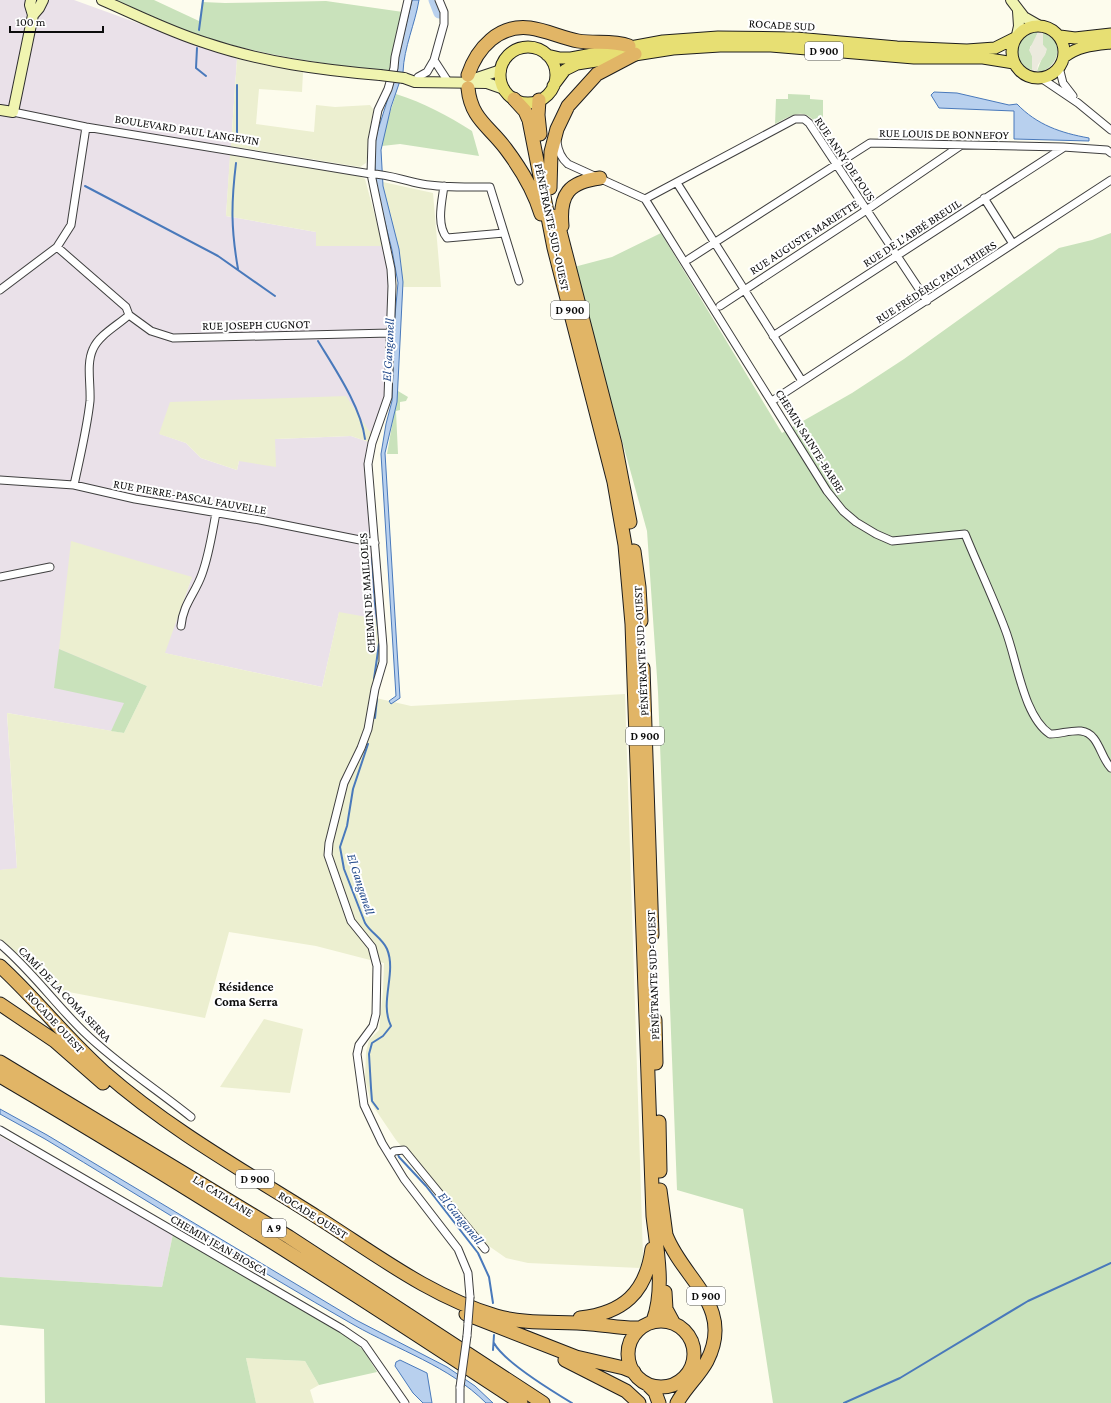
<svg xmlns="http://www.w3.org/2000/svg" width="1111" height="1403" font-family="'Crimson Pro',serif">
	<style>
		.industrial { fill: #eae1e9 }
		.farmland { fill: #ecefd0 }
		.green { fill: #c9e2bb }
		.plaza { fill: #ebeadd }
		.water { fill: #b8d0ee; stroke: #4979bb }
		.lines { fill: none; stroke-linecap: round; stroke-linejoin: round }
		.stream { stroke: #4979bb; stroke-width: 2 }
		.river { stroke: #b8d0ee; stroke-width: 11 }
		.street-casing { stroke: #3f3f3f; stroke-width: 9 }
		.secondary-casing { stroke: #2e2e2e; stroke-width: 12 }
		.primary-casing { stroke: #1d1d1d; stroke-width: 13 }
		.highway-casing { stroke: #1d1d1d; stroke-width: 15 }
		.street { stroke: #fff; stroke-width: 7 }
		.secondary { stroke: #f0f4b0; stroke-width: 10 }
		.primary { stroke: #e7df73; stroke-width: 11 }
		.highway { stroke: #e1b566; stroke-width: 13 }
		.street-bridge-casing { stroke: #3f3f3f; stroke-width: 9; stroke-linecap: butt }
		.secondary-bridge-casing { stroke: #2e2e2e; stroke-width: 12; stroke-linecap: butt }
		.street-bridge { stroke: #fff; stroke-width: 7 }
		.secondary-bridge { stroke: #f0f4b0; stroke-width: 10 }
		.labels { text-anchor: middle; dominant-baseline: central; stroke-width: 4; stroke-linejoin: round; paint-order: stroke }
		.shield { fill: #fff; stroke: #555; stroke-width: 1 }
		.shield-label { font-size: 11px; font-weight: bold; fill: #0c0c0c }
		.street-label { font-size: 12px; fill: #0c0c0c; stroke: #fff }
		.water-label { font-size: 13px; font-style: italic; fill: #264d8d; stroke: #fff }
		.neighbourhood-label { font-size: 13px; font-weight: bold; fill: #0c0c0c; stroke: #fff }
	</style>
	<rect width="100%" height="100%" fill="#fdfced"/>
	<!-- industrial -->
	<path class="industrial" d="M0,0H74L237,59L226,216L316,232V246H383L388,269L389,286L384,397L373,433L160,434L186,443L201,458L237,470L239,461L275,439L351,436L369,442L364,464L377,619L339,613L322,687L164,653L192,577L111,731L7,713L17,869L0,870Z
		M0,1136L173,1234L162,1287L0,1277Z"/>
	<!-- farmland -->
	<path class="farmland" d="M237,59L303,72L302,92L259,89L256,124L314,132L316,105L335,107L370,105L376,113L366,163L360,167L231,146Z
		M230,154L359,176L365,179L383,246H316V232L226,216Z
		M383,182L433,193L441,287H403L399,249L385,198Z
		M346,396L369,431L373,433L369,442L351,436L275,439L276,467L239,461L237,470L201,458L186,443L159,434L170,402Z
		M71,541L192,577L165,653L322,687L339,612L378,619L381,647L380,662L366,729L326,843L349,922L370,948L374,961L316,946L229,932L205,1018L53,989L0,940V870L17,868L7,713L124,733L147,686L59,649Z
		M625,694L643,1256L640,1268L528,1263L506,1258L486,1244L396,1140L371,1103L365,1078L366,1052L369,1040L379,1030L383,992L384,963L379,962L354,920L331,855V843L346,784L376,698L411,706Z
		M264,1019L303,1029L290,1093L220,1087Z
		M246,1358L305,1361L319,1385L310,1390L314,1403H256Z"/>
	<!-- green -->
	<path class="green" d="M116,0H154L199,21L202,2L225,3L326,1L403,12L391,71C296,62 201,46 116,0Z
		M1030,32H1038L1034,43L1030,47L1032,56V70C1030,69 1028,69 1026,69C1023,68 1021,64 1020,62C1012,50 1018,37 1030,32Z
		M1043,32L1054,39C1062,53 1055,65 1042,72L1037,71L1042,58L1046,52L1043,45Z
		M396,94C424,103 447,115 472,131L479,156L400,144L382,146L383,134Z
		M788,94L810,95V99L823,100V133C807,108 800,110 775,124L776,99H788Z
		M661,233L782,433L852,393L904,359L1059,248L1092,240L1111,233V1403H773L743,1209L677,1190L658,692L647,531L574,267L612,257Z
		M398,391L408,397L406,401L400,402V410L396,411L398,454H387Z
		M59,649L147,686L124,733L111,731L124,703L54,688Z
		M173,1234L350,1338L364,1351L377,1372L319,1385L305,1361L246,1358L256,1403H45L44,1329L0,1325V1277L162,1287Z"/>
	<!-- plaza -->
	<path class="plaza" d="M1038,32H1043V45L1047,49L1045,55L1038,65L1037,71L1032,70V56L1029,50Z"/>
	<!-- water -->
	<path class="water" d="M412,0H419C415,24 404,47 403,72L391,107L381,150L383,186L399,249L403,282L397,402L385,453L400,698L391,704L389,701L396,696L381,454L386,424L392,401L394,326L398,283L392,250L376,187L374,150L377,133L390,92Z
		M934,92L957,93L1009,105L1017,104C1037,125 1061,133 1089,138V141L1014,139V111L939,108L931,95Z
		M0,1109L47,1135L356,1320L447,1367L475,1386L493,1403H486C449,1366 398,1350 354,1325C249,1265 148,1201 45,1139L0,1114Z
		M400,1360L427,1373L432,1403H423L413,1393L395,1366L396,1362Z"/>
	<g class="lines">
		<!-- stream -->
		<path class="stream" d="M199,30L203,0
			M197,48L196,68L206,76
			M237,85V142
			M236,163C231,204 231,229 238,269
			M85,186L218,256L275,296
			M318,341C335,369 361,407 365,439
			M372,558L375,604L379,636
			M374,679L379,644
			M375,718L377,698
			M368,744L353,789L347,826L340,847L344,869L365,923C371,933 382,938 387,949C397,973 379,1002 391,1026L383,1036L372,1043L369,1054L371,1088L372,1101L378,1109
			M397,1152L399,1157L426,1186L478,1253L489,1277L493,1303
			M494,1343C504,1362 552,1391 572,1403
			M493,1350L494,1335
			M844,1403L900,1378L1028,1301L1111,1263"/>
		<!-- river -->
		<path class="river" d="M434,0L439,13"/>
		<defs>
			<path id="street" d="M408,0L395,57L394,68L388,89L378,110L372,140L371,174L391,269L392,286L388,397L372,443L368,464L383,646V662L375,689L368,729L361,748L344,783L329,843L328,855L351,921L372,947L377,966L376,1014L373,1026L359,1045L357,1054L364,1105L382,1143L404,1179L458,1249L468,1273L470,1297
				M434,60L447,80
				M1059,67L1063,83L1073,96
				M418,77L427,72L434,60L444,24V12L439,0
				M1041,78L1078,103L1111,130
				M13,112L86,127L371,174C389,174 404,181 422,184C444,188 467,187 490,187L519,281
				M557,142C558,151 561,158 568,164L645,199
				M677,183L802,381
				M444,186C442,201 436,225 447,238L504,233
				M984,198L1013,244
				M645,199L827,491L843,511L856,522L876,534L892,541L965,534C978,566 993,597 1005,629C1017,659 1023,716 1050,734C1060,734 1071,730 1081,731C1099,733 1100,757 1111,768
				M645,199L795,119H804L809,123L927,301
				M57,247L126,307L129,315
				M689,259L870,143L1063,147L1107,150L1111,153
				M0,290L57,247L71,225L86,127
				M720,306L862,213L960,146
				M129,315L151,331L173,338L390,333
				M773,336L1063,148
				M772,401L1111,180
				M0,480L74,485L135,499L260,520L375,543
				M74,485C80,457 87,429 90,401C91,384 86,364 93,349C99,335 118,325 129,315
				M0,577L50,567
				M181,626C183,604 195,594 202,574C209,555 212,534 216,513
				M0,944C31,970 55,1004 84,1032C117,1064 155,1088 191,1117
				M0,1130L342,1329L364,1344L405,1403
				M390,1155L394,1151L404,1150L485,1249
				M467,1336L468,1323
				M460,1403V1387"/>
			<path id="secondary" d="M31,0L30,5L33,15
				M102,0C137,15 170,32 206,43C262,62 321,70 380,75
				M1011,0L1024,17L1038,25
				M1017,35L1019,26L1018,11
				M404,78L415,82L487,83L504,89
				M474,79L501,70
				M0,110L13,112L33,15L39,8L43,0"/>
			<path id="primary" d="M1012 52a26 26 0 1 1 52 0a26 26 0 1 1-52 0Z
				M1060,36L1075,38L1111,34
				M500 75a28 28 0 1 1 56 0a28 28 0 1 1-56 0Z
				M547,55L560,58H571L663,41L718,37L796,38L897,47L967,50L995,48L1015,38
				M1064,57C1078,46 1093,45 1111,43
				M553,86L565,70L577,64L673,49L720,46H771L914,58H983L1014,63"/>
			<path id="highway" d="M468,75C477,48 499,24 530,28C546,30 562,38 578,41C595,44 612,40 629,46
				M468,88C471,119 489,126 506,149C521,169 534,190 541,214
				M514,99L525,111L529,120L554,248L614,482L625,545L632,624L653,1216C657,1250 665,1289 653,1321
				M539,100L538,115L540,134
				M550,188L551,152L557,129L568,106L597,74L635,54
				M556,216L615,444L630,522
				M562,226C559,194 569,182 600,178
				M634,551L639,587L641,621
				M643,668L652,935
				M0,966C37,1000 67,1039 104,1072C169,1129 244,1171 317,1217C374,1253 431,1297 496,1316C527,1325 560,1321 591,1324C607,1325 623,1329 640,1328
				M0,1004L55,1041L103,1083
				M655,1020L656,1063
				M0,1062L289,1237L543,1403
				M0,1076C177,1180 350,1290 521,1403
				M659,1122L660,1171
				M660,1190L666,1235C683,1280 735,1306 707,1361C699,1376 685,1388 677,1403
				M665,1292L666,1309L673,1322
				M466,1314L576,1357L624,1368L634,1372
				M580,1318C623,1313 646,1293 652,1249
				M628 1354a33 33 0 1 1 66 0a33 33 0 1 1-66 0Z
				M565,1360L626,1391L639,1403
				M647,1384L655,1392L659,1403"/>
		</defs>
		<!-- street casing -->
		<use href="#street" class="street-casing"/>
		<!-- secondary casing -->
		<use href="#secondary" class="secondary-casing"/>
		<!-- primary casing -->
		<use href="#primary" class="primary-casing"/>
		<!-- highway casing -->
		<use href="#highway" class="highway-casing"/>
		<!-- street -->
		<use href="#street" class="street"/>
		<!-- secondary -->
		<use href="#secondary" class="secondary"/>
		<!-- primary -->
		<use href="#primary" class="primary"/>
		<!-- highway -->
		<use href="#highway" class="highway"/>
		<defs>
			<path id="street-bridge" d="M468,1323L470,1297
				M460,1387L467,1336"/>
			<path id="secondary-bridge" d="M380,75L404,78"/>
		</defs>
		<!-- street-bridge casing -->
		<use href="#street-bridge" class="street-bridge-casing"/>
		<!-- secondary-bridge casing -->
		<use href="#secondary-bridge" class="secondary-bridge-casing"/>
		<!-- street-bridge -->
		<use href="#street-bridge" class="street-bridge"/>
		<!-- secondary-bridge -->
		<use href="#secondary-bridge" class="secondary-bridge"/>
	</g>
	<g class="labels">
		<!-- shield labels -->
		<g class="shield">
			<rect x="805" y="42" width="38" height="18" rx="3"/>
			<rect x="551" y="301" width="38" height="18" rx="3"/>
			<rect x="626" y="727" width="38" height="18" rx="3"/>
			<rect x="236" y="1170" width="38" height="18" rx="3"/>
			<rect x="262" y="1219" width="24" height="18" rx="3"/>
			<rect x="687" y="1287" width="38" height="18" rx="3"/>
		</g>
		<g class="shield-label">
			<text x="824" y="51">D 900</text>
			<text x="570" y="310">D 900</text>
			<text x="645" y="736">D 900</text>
			<text x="255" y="1179">D 900</text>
			<text x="274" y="1228">A 9</text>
			<text x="706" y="1296">D 900</text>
		</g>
		<!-- street labels -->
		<g class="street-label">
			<text transform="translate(782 25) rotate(3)">ROCADE SUD</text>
			<text transform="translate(187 130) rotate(9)">BOULEVARD PAUL LANGEVIN</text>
			<text transform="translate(944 134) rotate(1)">RUE LOUIS DE BONNEFOY</text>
			<text transform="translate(845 159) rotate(56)">RUE ANNY DE POUS</text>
			<text transform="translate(552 227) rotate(78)">PÉNÉTRANTE SUD-OUEST</text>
			<text transform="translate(912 233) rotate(-33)">RUE DE L'ABBÉ BREUIL</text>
			<text transform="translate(804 237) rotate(-33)">RUE AUGUSTE MARIETTE</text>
			<text transform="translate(936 282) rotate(-33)">RUE FRÉDÉRIC PAUL THIERS</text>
			<text transform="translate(256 325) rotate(-1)">RUE JOSEPH CUGNOT</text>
			<text transform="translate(810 441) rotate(58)">CHEMIN SAINTE-BARBE</text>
			<text transform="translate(190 497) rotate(10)">RUE PIERRE-PASCAL FAUVELLE</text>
			<text transform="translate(367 593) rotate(-94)">CHEMIN DE MAILLOLES</text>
			<text transform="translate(641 651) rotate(-93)">PÉNÉTRANTE SUD-OUEST</text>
			<text transform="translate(653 975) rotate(-92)">PÉNÉTRANTE SUD-OUEST</text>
			<text transform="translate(65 994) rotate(46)">CAMÍ DE LA COMA SERRA</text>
			<text transform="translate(55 1022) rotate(47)">ROCADE OUEST</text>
			<text transform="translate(223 1196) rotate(32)">LA CATALANE</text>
			<text transform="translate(313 1215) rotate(32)">ROCADE OUEST</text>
			<text transform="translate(219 1245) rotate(30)">CHEMIN JEAN BIOSCA</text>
		</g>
		<!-- water labels -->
		<g class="water-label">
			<text transform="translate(388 350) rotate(-87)">El Ganganell</text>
			<text transform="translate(361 884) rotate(72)">El Ganganell</text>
			<text transform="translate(461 1218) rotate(51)">El Ganganell</text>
		</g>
		<!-- neighbourhood labels -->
		<g class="neighbourhood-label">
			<text x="246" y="986">Résidence<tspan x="246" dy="15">Coma Serra</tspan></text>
		</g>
	</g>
	<!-- scale -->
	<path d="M10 26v6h93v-6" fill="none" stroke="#0c0c0c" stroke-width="2"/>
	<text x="16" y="26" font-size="12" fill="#0c0c0c" stroke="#ffffff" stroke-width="3" paint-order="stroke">100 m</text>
</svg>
